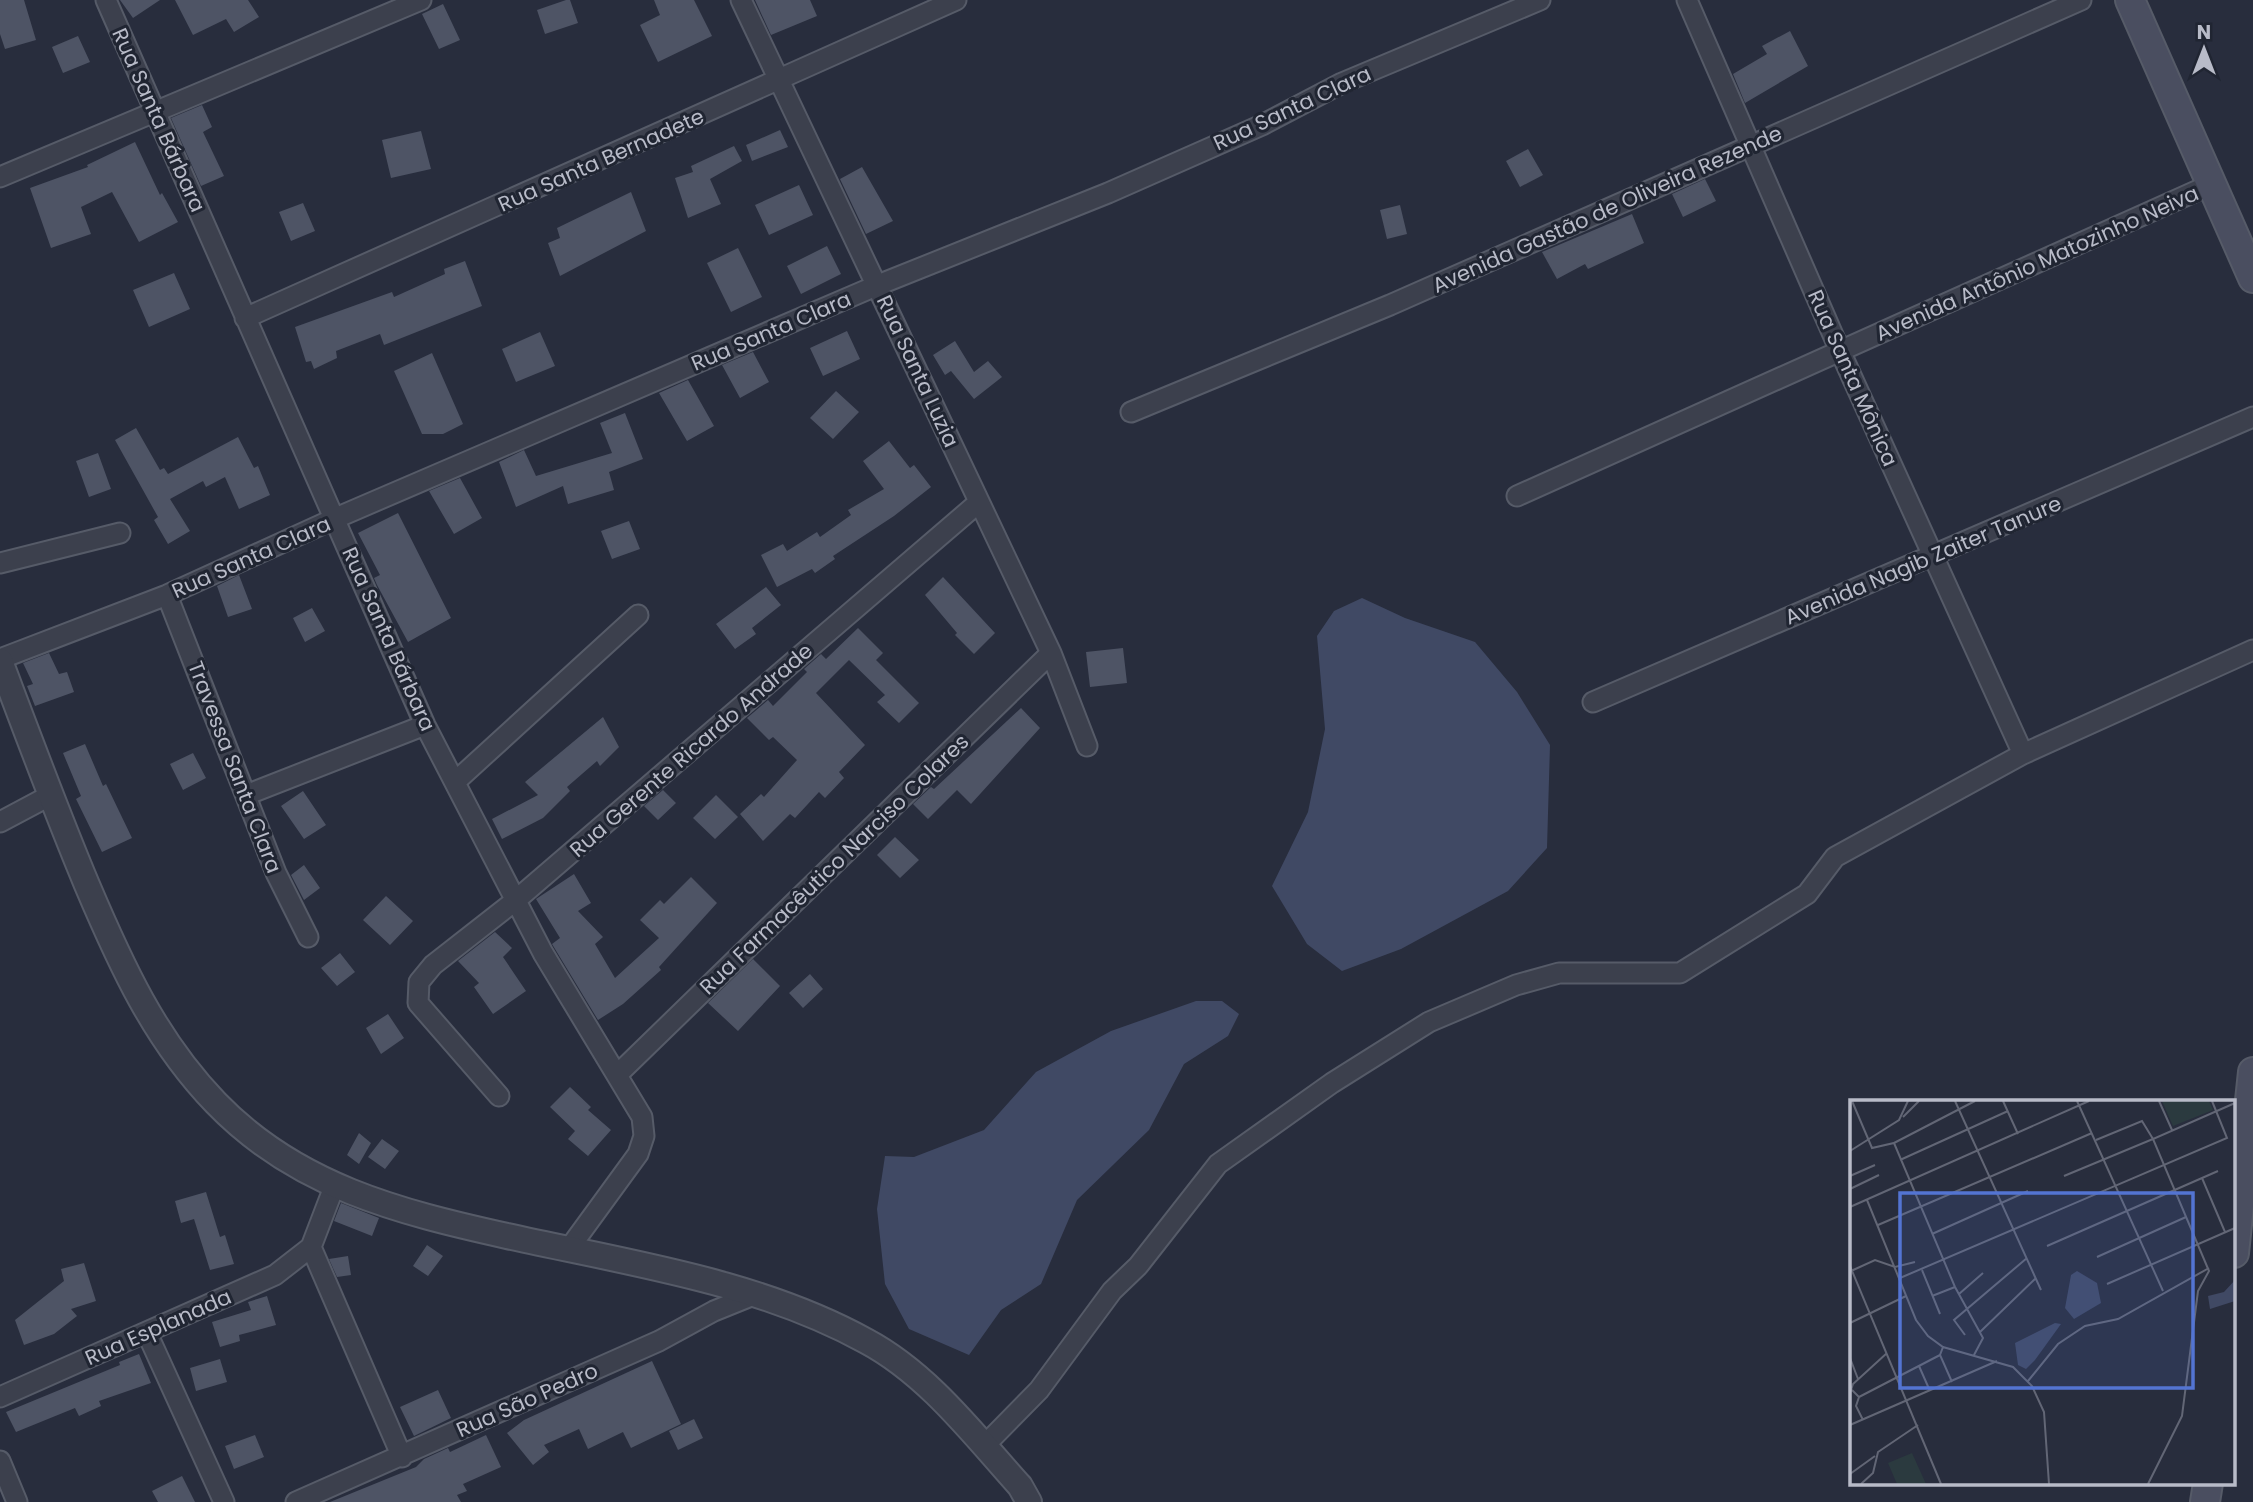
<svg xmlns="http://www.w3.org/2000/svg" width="2253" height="1502" font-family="Poppins,sans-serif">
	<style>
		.water { fill: #404964 }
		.building { fill: #4e5465 }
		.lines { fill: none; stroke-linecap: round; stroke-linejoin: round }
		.minor-casing { stroke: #565b68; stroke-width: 23 }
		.tertiary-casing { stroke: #565b68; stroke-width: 28 }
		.secondary-casing { stroke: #565b68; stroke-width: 32 }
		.minor { stroke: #3c404d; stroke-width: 19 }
		.tertiary { stroke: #3c404d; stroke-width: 24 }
		.secondary { stroke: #4a4e60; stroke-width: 28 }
		.labels { text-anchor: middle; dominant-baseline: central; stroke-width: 6; stroke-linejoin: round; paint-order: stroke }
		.street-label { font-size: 21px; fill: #b8bbc8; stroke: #202532 }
		.inset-road { fill: none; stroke: #626675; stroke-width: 2 }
		.view { fill: #5374d2; fill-opacity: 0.15; stroke: #5374d2; stroke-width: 3.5 }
		.inset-edge { fill: none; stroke: #b8bbc8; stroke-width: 3.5 }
	</style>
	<rect width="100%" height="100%" fill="#282d3d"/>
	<!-- water -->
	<path class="water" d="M1362,598L1405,618L1475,642L1517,692L1550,745L1547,848L1508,891L1401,949L1342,971L1307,944L1272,886L1308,812L1325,729L1317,636L1334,611Z
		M1196,1001H1222L1239,1014L1228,1036L1184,1064L1149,1130L1077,1200L1041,1284L1001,1310L969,1355L909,1329L885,1284L877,1209L885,1156L914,1157L984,1130L1036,1072L1111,1031Z"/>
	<!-- building -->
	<path class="building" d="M0,0H24L36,40L5,49L0,34Z
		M120,0H160L133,18Z
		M175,0H248L259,17L234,32L226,19L193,35Z
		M566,0H570L578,23L545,34L537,10Z
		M654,0H694L712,36L658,62L640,25L660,15Z
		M755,0H810L817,16L771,35Z
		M443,4L460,40L439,49L422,14Z
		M1790,31L1808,66L1745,103L1733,74L1767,54L1762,46Z
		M78,36L90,62L63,73L52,47Z
		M202,105L212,127L203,132L224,176L201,186L171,118Z
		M780,130L788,147L752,161L746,145Z
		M421,131L431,169L391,178L382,140Z
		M135,142L160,195L162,193L178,222L139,242L112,192L81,207L91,234L51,248L30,188L88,167L87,165Z
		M734,146L742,161L710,179L721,204L688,218L675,178L693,172L691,166Z
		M1528,149L1543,175L1520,187L1506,161Z
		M862,167L893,221L866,234L840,179Z
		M1705,179L1716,201L1683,217L1672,194Z
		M799,185L813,215L769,235L755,205Z
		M631,192L646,231L560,276L548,243L560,238L557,228Z
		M303,203L315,231L291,241L279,212Z
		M1400,205L1407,234L1387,239L1380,210Z
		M1632,214L1644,243L1588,269L1585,264L1557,279L1542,252Z
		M827,246L841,274L801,294L787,266Z
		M738,248L762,297L731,312L707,263Z
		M465,261L482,306L384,345L380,334L336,351L337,358L314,369L311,361L306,362L295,327L392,292L394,297L445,274L444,269Z
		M174,273L190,309L149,327L133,290Z
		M847,331L860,359L823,376L810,348Z
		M540,332L555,366L516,382L502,349Z
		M955,341L974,372L988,361L1002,377L974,399L951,371L945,375L933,355Z
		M753,352L769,382L740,398L722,365Z
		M432,353L463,424L443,434H422L394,371Z
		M688,380L714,426L687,441L659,393Z
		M836,391L859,412L833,439L810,418Z
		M625,413L643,459L609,472L614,490L568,504L563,486L516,507L499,462L524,450L536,476L612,453L600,423Z
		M136,428L160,470L164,468L168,474L238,437L254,468L258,466L270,495L239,509L225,477L206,487L203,481L170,499L190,531L168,544L154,520L158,517L115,440Z
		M889,441L910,468L914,465L931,487L894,516L833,556L835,559L815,573L812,569L777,587L761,555L783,544L787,551L817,532L820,537L851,515L848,510L884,489L863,461Z
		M98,453L111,489L89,497L76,461Z
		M460,478L482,518L454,534L429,491Z
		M398,513L451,618L408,642L377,585L374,578L380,575L358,533Z
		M629,521L640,549L612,559L601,531Z
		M239,575L252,609L228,617L217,586Z
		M943,577L995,633L974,654L955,635L957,633L925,595Z
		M766,587L781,605L752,628L756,634L735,649L716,624Z
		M312,608L325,631L305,642L293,618Z
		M858,628L883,653L876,660L919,703L899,723L877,702L885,695L849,660L816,693L865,745L839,772L844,778L825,798L819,792L795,818L790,814L763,841L740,814L761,794L764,797L797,760L773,737L769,740L747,718L768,700L773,706L807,672L804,669L821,654L826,659Z
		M1123,648L1127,683L1090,687L1086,652Z
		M49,653L59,674L67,672L74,692L35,706L27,686L33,684L23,663Z
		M1021,708L1040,728L971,804L957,790L928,819L913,804L931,787L934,789Z
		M603,717L619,747L600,766L597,761L567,787L570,791L543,818L502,839L492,819L538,795L525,782Z
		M85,744L103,786L106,784L132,838L102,852L76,799L81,796L63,753Z
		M193,753L206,778L183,790L170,764Z
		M663,790L676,803L658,820L644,806Z
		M303,791L326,825L304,839L281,806Z
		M716,795L738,817L715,839L693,818Z
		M895,837L919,860L900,878L877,855Z
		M304,865L320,888L304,900L291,875Z
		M574,874L591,903L578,911L603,937L595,944L615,978L659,938L640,920L660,900L664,904L691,877L717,903L659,967L661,970L623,1004L598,1020L552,944L560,938L536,899Z
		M386,896L413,921L390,945L363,920Z
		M495,932L512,948L503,957L526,991L493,1014L474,987L479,983L458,961Z
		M340,953L355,972L337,986L321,968Z
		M753,959L780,986L738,1031L708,1003Z
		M810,974L823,989L803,1008L789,993Z
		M388,1014L404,1038L381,1054L366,1028Z
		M570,1087L591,1107L588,1110L611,1130L588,1156L568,1139L575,1131L550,1107Z
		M359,1133L371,1143L359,1164L347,1155Z
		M382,1139L399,1151L385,1169L368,1157Z
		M206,1192L220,1237L225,1235L234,1264L210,1270L194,1219L181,1223L175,1201Z
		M341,1203L379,1218L372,1236L334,1221Z
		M427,1245L443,1256L428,1276L413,1266Z
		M348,1256L351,1275L337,1277L329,1259Z
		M84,1263L96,1301L71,1309L77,1316L54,1334L24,1345L15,1320L64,1281L61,1269Z
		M267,1296L276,1325L239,1335L240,1341L220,1347L212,1322L251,1310L248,1302Z
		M139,1354L151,1383L99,1401L101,1406L79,1416L75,1408L16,1432L6,1412L120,1365L119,1362Z
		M220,1359L227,1382L196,1391L190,1368Z
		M652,1361L681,1424L631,1448L623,1432L588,1449L579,1429L544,1445L549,1452L533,1465L507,1433L524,1420Z
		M438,1390L451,1418L414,1436L400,1407Z
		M694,1419L703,1438L678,1450L669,1431Z
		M255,1435L264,1457L234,1469L225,1446Z
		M486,1435L501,1467L463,1484L467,1491L457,1495L461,1502H330L416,1467L424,1459L448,1448L450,1452Z
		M182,1476L195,1502H158L152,1491Z"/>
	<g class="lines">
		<defs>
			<path id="minor" d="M106,0L425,725L543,953L642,1117L644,1136L638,1154L568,1250
				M741,0L1051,653L1087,746
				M1687,0L1840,351L2023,754
				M0,177L421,0
				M245,318L956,0
				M1131,412L1390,305L2081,0
				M1517,496L2212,184
				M0,563L120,533
				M167,595L276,873L308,937
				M0,659L167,595L336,518L878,285L1108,193L1262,125L1342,83L1540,0
				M1593,702L2253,417
				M455,782L638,615
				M246,795L425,725
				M0,822L49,796
				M617,1075L1051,653
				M499,1096L418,1003L419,982L433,965L516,900L978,503
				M334,1187L311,1247L402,1457
				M147,1333L224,1502
				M0,1397L275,1275L311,1247
				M984,1446L1039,1390L1112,1291L1138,1266L1218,1164L1332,1083L1429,1022L1516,985L1559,973H1680L1807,894L1835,857L2023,754L2253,650
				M0,1461L17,1502
				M296,1502L659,1341L714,1311L756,1294"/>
			<path id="tertiary" d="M0,661C28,736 56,811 87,885C121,965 155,1040 216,1103C296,1186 399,1212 507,1236C628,1263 757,1281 866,1341C928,1374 974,1435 1020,1486L1029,1502"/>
			<path id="secondary" d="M2130,0L2253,278
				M2234,1253L2253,1072
				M2205,1502L2208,1483"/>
		</defs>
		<!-- minor casing -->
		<use href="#minor" class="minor-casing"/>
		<!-- tertiary casing -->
		<use href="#tertiary" class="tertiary-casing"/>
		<!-- secondary casing -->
		<use href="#secondary" class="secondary-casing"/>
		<!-- minor -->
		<use href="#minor" class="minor"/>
		<!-- tertiary -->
		<use href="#tertiary" class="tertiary"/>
		<!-- secondary -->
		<use href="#secondary" class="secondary"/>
	</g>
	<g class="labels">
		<!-- street labels -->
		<g class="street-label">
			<text transform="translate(1292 108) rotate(-25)">Rua Santa Clara</text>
			<text transform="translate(159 120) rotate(66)">Rua Santa Bárbara</text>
			<text transform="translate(601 160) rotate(-24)">Rua Santa Bernadete</text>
			<text transform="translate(1607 209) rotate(-24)">Avenida Gastão de Oliveira Rezende</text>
			<text transform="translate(2037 263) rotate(-24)">Avenida Antônio Matozinho Neiva</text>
			<text transform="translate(771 331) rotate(-23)">Rua Santa Clara</text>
			<text transform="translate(918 371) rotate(65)">Rua Santa Luzia</text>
			<text transform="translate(1853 378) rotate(66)">Rua Santa Mônica</text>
			<text transform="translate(251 557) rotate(-24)">Rua Santa Clara</text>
			<text transform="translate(1923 560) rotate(-23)">Avenida Nagib Zaiter Tanure</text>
			<text transform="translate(389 639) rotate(66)">Rua Santa Bárbara</text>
			<text transform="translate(691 750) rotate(-41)">Rua Gerente Ricardo Andrade</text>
			<text transform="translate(235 767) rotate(69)">Travessa Santa Clara</text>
			<text transform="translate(834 864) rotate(-44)">Rua Farmacêutico Narciso Colares</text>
			<text transform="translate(158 1327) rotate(-24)">Rua Esplanada</text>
			<text transform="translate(527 1400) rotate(-24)">Rua São Pedro</text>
		</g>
	</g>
	<!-- overview -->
	<g transform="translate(1850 1100)">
		<rect width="385" height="385" fill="#282d3d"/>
		<path d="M312,1H359L363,10L323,26ZM62,353L76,384H47L38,363Z" fill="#2b3a3f"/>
		<path d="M227,171L247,183L251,203L224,219L215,208L221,175ZM385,180V201L360,209L358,196L374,192ZM205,223L211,224L185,260L176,269L168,265L165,243Z" fill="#404964"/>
		<path class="inset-road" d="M2,1L22,48L44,43L105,187L133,238L124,255M105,1L191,190M153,1L168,34M227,1L313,191M309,1L322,30M53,17L69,1M44,43L125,1M0,51L49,20L58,1M50,60L158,11M0,76L25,65M214,76L303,39L292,21L246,40M352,78L375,132M0,89L29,75M17,100L66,220L78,236L93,247L163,267L182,286L194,312L199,384M0,107L239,1M28,125L242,33M82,134L178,91M197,146L368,71M247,157L336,117M0,166L91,384M72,170L90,214M1,171L25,160L45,167L65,162M50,178L377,38L362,1M257,184L385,128M109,194L133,173M82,196L105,187M0,223L56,196M130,232L186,178M115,235L104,220L177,158M93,247L90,255L102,282M0,258L8,279M69,266L80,291M178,281L208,244L235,226L268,219L359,168M2,290L9,297L6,306L13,320M0,293L3,284L37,253M9,297L90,255M0,325L147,261M0,374L25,356M11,384L23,373L28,352L68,325M298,384L332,316L348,191L359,171L303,39L385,3"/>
		<path class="view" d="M50,93H343V288H50Z"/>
		<rect width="385" height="385" class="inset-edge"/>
	</g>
	<!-- north arrow -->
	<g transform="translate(2204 49)" stroke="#202532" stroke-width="5" paint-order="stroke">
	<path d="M0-5L12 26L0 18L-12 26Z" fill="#b8bbc8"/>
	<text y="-10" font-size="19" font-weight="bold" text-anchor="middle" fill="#b8bbc8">N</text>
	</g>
</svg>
